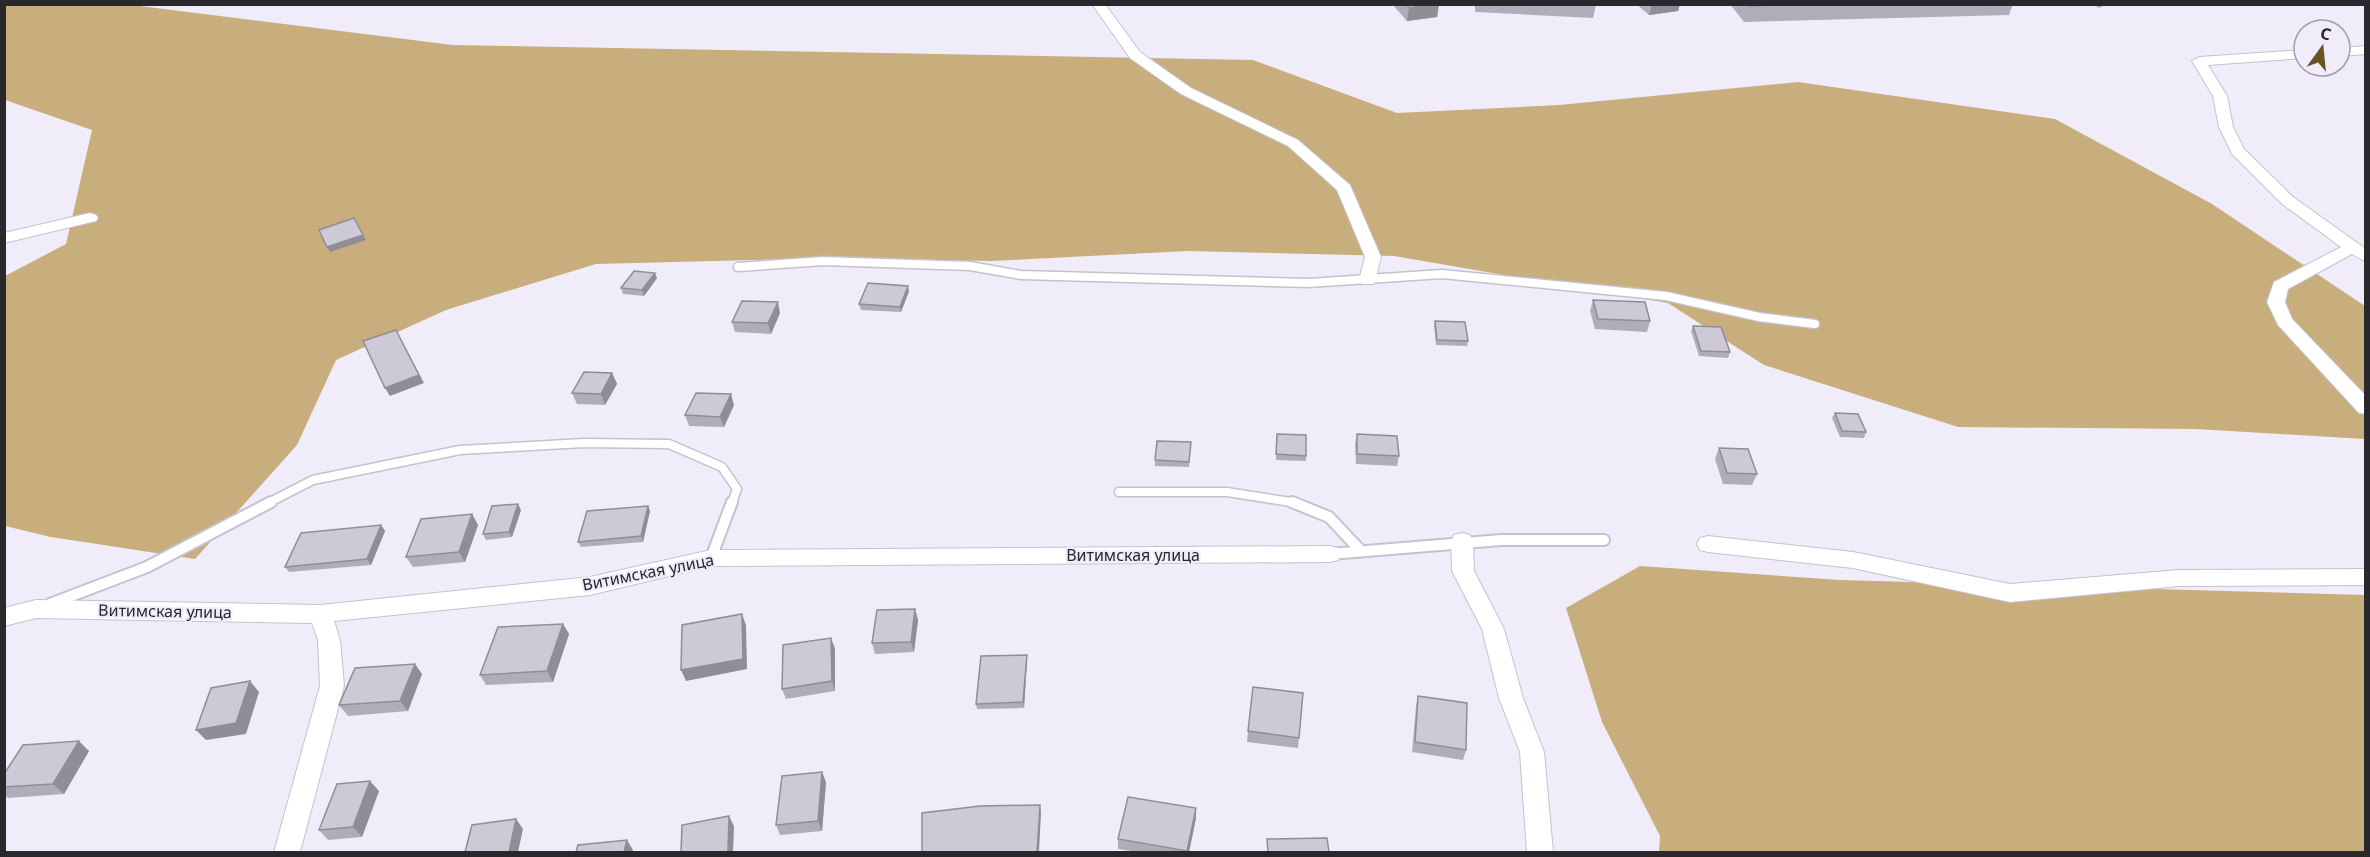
<svg xmlns="http://www.w3.org/2000/svg" width="2370" height="857" font-family="'Noto Sans',sans-serif">
	<style>
		.forest { fill: #c8ae7c }
		.lines { fill: none; stroke-linecap: round; stroke-linejoin: round }
		.service-far1-casing { stroke: #c5c1ce; stroke-width: 11 }
		.service-casing { stroke: #c5c1ce; stroke-width: 14 }
		.minor-casing { stroke: #c5c1ce; stroke-width: 2 }
		.service-far1 { stroke: #fff; stroke-width: 8 }
		.service { stroke: #fff; stroke-width: 10 }
		.minor { fill: #fff; fill-rule: evenodd }
		.wall { fill: #b0adb9 }
		.shaded-wall { fill: #908d96 }
		.building { fill: #cdc9d7; stroke: #908d96; stroke-width: 1.5 }
		.labels { text-anchor: middle; dominant-baseline: central; stroke-width: 4.5; stroke-linejoin: round; paint-order: stroke }
		.street-label { font-size: 16px; fill: #2a282d; stroke: #f1ecfa }
	</style>
	<rect width="100%" height="100%" fill="#f1ecfa"/>
	<!-- forest -->
	<path class="forest" d="M5,5H132L453,45L1253,60L1397,113L1559,105L1798,82L2055,119L2212,204L2365,306V439L2196,429L1958,427L1764,365L1668,303L1394,256L1188,251L991,261L830,258L596,264L446,310L336,360L297,445L195,559L51,537L5,526V276L66,244L92,130L5,100Z
		M1640,566L1840,580L2365,595V852H1659L1660,836L1602,722L1566,608Z"/>
	<g class="lines">
		<defs>
			<path id="service-far1" d="M738,267L823,261L970,266L1021,275L1309,283L1442,274L1666,296L1759,317L1815,324
				M1119,492H1227L1297,503
				M268,503L313,480L460,450L584,443L669,444L722,467L737,489L732,503"/>
			<path id="service" d="M1292,502L1329,517L1361,551
				M1330,554L1501,540H1604
				M711,558L732,502
				M50,604L147,567L271,502"/>
			<path id="minor" d="M1092,4H1105L1140,52L1191,88L1298,140L1350,185L1381,257L1374,284H1362L1359,280L1365,257L1337,190L1288,146L1181,94L1130,58Z
				M2366,46V54L2340,56V48Z
				M2304,50V58L2208,65L2227,96L2233,127L2244,149L2293,197L2366,249V262L2352,254L2288,289L2285,302L2292,319L2366,396V414L2359,413L2278,325L2267,302L2274,282L2341,247L2281,203L2232,154L2219,127L2213,96L2192,61L2199,57Z
				M90,213L96,215L98,218L96,221L4,243V233Z
				M1462,533L1470,535L1473,541L1474,571L1504,629L1523,698L1544,752L1553,852H1527L1520,752L1499,698L1482,629L1452,571L1451,541L1454,535Z
				M1708,536L1853,552L2010,584L2179,570L2366,569V585L2179,586L2010,602L1853,568L1708,552L1700,550L1697,544L1700,538Z
				M1330,546L1338,548L1341,554L1338,560L1330,562L711,566L590,595L334,621L340,640L344,686L300,852H274L320,686L318,640L312,623L36,618L4,626V608L36,600L320,605L590,577L711,550Z"/>
		</defs>
		<!-- service-far1 casing -->
		<use href="#service-far1" class="service-far1-casing"/>
		<!-- service casing -->
		<use href="#service" class="service-casing"/>
		<!-- minor casing -->
		<use href="#minor" class="minor-casing"/>
		<!-- service-far1 -->
		<use href="#service-far1" class="service-far1"/>
		<!-- service -->
		<use href="#service" class="service"/>
		<!-- minor -->
		<use href="#minor" class="minor"/>
	</g>
	<!-- wall -->
	<path class="wall" d="M1392,4H1439L1437,17L1407,21Z
		M1475,4H1596L1593,18L1475,12Z
		M1636,4H1680L1678,11L1649,15Z
		M1730,4H2013L2009,15L1744,22Z
		M2092,4H2108L2099,8Z
		M657,278L644,296L623,294L621,288Z
		M909,291L901,312L861,310L859,304Z
		M1593,300L1650,321L1647,332L1595,329L1590,311Z
		M780,313L771,334L735,332L732,322Z
		M1435,321L1468,341L1467,346L1436,345L1434,326Z
		M1693,326L1730,352L1728,358L1699,356L1691,331Z
		M612,373L617,384L605,405L577,404L572,393Z
		M734,405L724,427L689,426L685,415Z
		M1835,413L1866,432L1864,438L1840,437L1832,418Z
		M1277,434L1306,456V461L1276,460Z
		M1357,434L1399,456L1397,466L1356,464L1355,444Z
		M1191,442L1189,467L1155,466V460Z
		M1719,448L1757,474L1752,485L1723,484L1715,459Z
		M648,506L650,511L643,542L581,547L578,542Z
		M521,510L512,537L486,540L483,534Z
		M472,514L478,525L465,562L413,567L406,557Z
		M381,525L385,531L371,565L289,572L285,567Z
		M915,609L918,620L914,652L875,654L872,643Z
		M563,624L569,634L553,682L486,685L480,675Z
		M831,638L835,649V691L786,699L782,689Z
		M1027,660L1024,708L977,709L976,704Z
		M422,674L408,711L348,716L339,705Z
		M1303,693L1298,748L1247,742L1248,731Z
		M1418,696L1466,750L1463,760L1412,752L1416,706Z
		M89,751L64,794L8,798L4,795V774Z
		M826,782L822,831L780,835L776,825Z
		M379,791L362,837L328,840L319,830Z
		M1196,808V818L1189,852H1138L1118,849V839Z"/>
	<!-- shaded-wall -->
	<path class="shaded-wall" d="M1431,4H1439L1437,17L1407,21L1409,8Z
		M1652,4H1680L1678,11L1649,15Z
		M363,235L366,240L330,252L327,247Z
		M655,273L657,278L644,296L642,290Z
		M908,286L909,291L901,312L900,307Z
		M778,302L780,313L771,334L768,323Z
		M396,330L424,383L390,396L385,388Z
		M612,373L617,384L605,405L601,394Z
		M731,394L734,405L724,427L720,417Z
		M518,504L521,510L512,537L509,532Z
		M648,506L650,511L643,542L641,536Z
		M472,514L478,525L465,562L459,552Z
		M381,525L385,531L371,565L367,559Z
		M915,609L918,620L914,652L911,642Z
		M742,614L746,625L747,669L686,681L681,670Z
		M563,624L569,634L553,682L547,671Z
		M831,638L835,649V691L832,681Z
		M1027,655V660L1024,708L1023,702Z
		M415,664L422,674L408,711L400,701Z
		M250,681L259,692L246,734L206,740L196,730Z
		M79,741L89,751L64,794L53,784Z
		M822,772L826,782L822,831L818,821Z
		M370,781L379,791L362,837L353,827Z
		M1040,805L1041,813L1039,852H1037Z
		M1196,808V818L1189,852H1187Z
		M729,816L734,826L733,852H728Z
		M516,819L523,829L518,852H509Z
		M627,840L633,850L632,852H624Z"/>
	<!-- building -->
	<path class="building" d="M1406,4H1431L1409,8Z
		M1748,4H1790L1749,6Z
		M354,218L363,235L327,247L319,230Z
		M634,271L655,273L642,290L621,288Z
		M868,283L908,286L900,307L859,304Z
		M1593,300L1645,302L1650,321L1598,319Z
		M742,301L778,302L768,323L732,322Z
		M1435,321L1465,322L1468,341L1437,340Z
		M1693,326L1721,327L1730,352L1701,351Z
		M396,330L419,375L385,388L363,341Z
		M584,372L612,373L601,394L572,393Z
		M696,393L731,394L720,417L685,415Z
		M1835,413L1858,414L1866,432L1842,431Z
		M1277,434L1306,435V456L1276,454Z
		M1357,434L1397,436L1399,456L1357,454Z
		M1157,441L1191,442L1189,462L1155,460Z
		M1719,448L1748,449L1757,474L1727,473Z
		M518,504L509,532L483,534L492,506Z
		M648,506L641,536L578,542L587,511Z
		M472,514L459,552L406,557L421,519Z
		M381,525L367,559L285,567L301,533Z
		M915,609L911,642L872,643L877,610Z
		M742,614L743,659L681,670L682,625Z
		M563,624L547,671L480,675L498,627Z
		M831,638L832,681L782,689L783,645Z
		M1027,655L1023,702L976,704L981,656Z
		M415,664L400,701L339,705L355,668Z
		M250,681L236,723L196,730L211,688Z
		M1253,687L1303,693L1299,738L1248,731Z
		M1418,696L1467,703L1466,750L1415,742Z
		M79,741L53,784L4,787V774L23,745Z
		M822,772L818,821L776,825L782,776Z
		M370,781L353,827L319,830L337,784Z
		M1128,797L1196,808L1187,851L1118,839Z
		M1040,805L1037,852H922V813L980,806Z
		M729,816L728,852H681L682,825Z
		M516,819L509,852H465L472,825Z
		M1327,838L1329,852H1268L1267,839Z
		M627,840L624,852H576L578,845Z"/>
	<g class="labels">
		<!-- street labels -->
		<g class="street-label">
			<text x="1133" y="555">Витимская улица</text>
			<text transform="translate(648 572) rotate(-11)">Витимская улица</text>
			<text transform="translate(165 611) rotate(1)">Витимская улица</text>
		</g>
	</g>
	<!-- border -->
	<rect width="2370" height="857" fill="none" stroke="#2a282d" stroke-width="12"/>
	<!-- north arrow -->
	<g transform="translate(2322 48) rotate(15)"><circle r="28" fill="#f1ecfa" stroke="#a19ea8" stroke-width="1.5"/>
	<path d="M0-4.5L10 22L0 15L-10 22Z" fill="#6a5323"/>
	<text y="-9" font-size="16" font-weight="bold" text-anchor="middle" fill="#2a282d">С</text>
	</g>
</svg>
